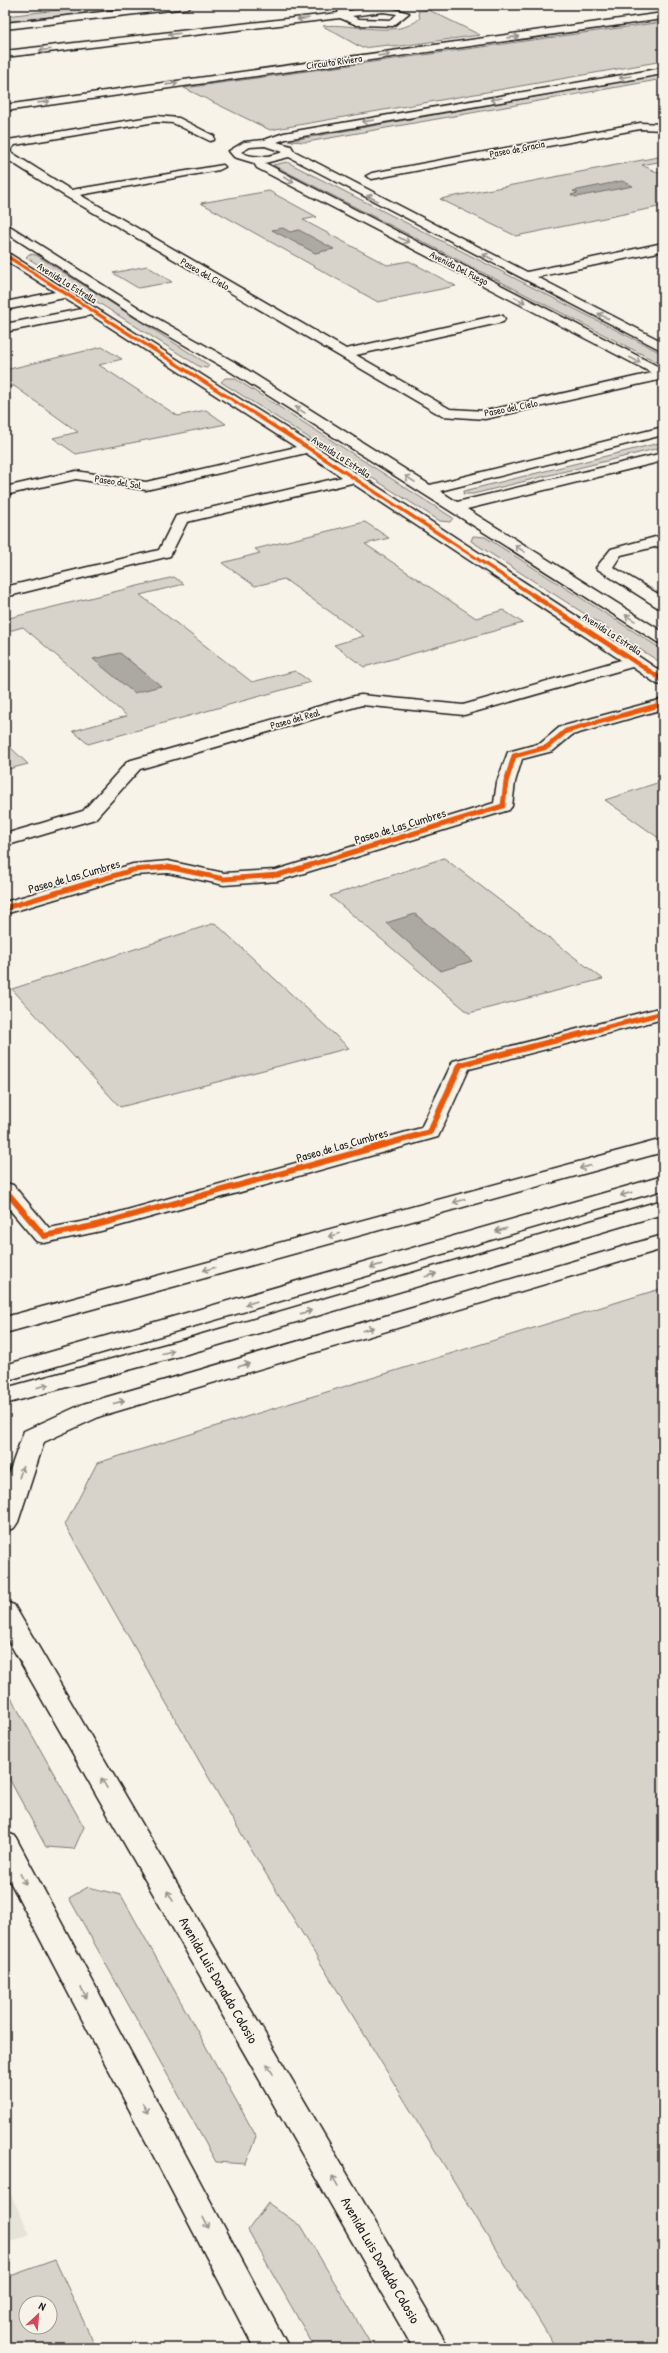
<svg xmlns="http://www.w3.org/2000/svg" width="668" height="2353" font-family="'Patrick Hand',sans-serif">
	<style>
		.built { fill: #e6e3d9 }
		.green { fill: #d7d3cb; stroke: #7a7874; fill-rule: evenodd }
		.water { fill: #aca9a2; stroke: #72716c }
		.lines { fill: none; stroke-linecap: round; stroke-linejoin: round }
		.minor-casing { stroke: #1c1c1c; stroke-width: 3 }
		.major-casing { stroke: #1c1c1c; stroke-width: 3 }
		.minor { fill: #f7f3e8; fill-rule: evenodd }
		.major { fill: #f7f3e8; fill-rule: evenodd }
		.cycleway-far3-casing { stroke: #f7f3e8; stroke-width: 4 }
		.cycleway-far2-casing { stroke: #f7f3e8; stroke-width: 5 }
		.cycleway-far1-casing { stroke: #f7f3e8; stroke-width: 7 }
		.cycleway-casing { stroke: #f7f3e8; stroke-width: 9 }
		.cycleway-far3 { stroke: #e8590c; stroke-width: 3 }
		.cycleway-far2 { stroke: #e8590c; stroke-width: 3.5 }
		.cycleway-far1 { stroke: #e8590c; stroke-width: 5 }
		.cycleway { stroke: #e8590c; stroke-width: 6 }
		.oneway { stroke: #94928c }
		.labels { text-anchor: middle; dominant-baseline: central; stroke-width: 3.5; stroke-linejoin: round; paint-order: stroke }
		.far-street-label { font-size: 10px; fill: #1c1c1c; stroke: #f7f3e8 }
		.street-label { font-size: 12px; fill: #1c1c1c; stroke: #f7f3e8 }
		.near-street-label { font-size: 14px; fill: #1c1c1c; stroke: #f7f3e8 }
	</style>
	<rect width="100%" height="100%" fill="#f7f3e8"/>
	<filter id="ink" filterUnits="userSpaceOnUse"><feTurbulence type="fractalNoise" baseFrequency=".025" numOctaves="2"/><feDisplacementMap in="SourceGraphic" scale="8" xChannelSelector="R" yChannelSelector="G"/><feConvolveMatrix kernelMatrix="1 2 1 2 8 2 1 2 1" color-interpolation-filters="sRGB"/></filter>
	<g filter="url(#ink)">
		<!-- built -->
		<path class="built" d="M5,2183L30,2234L5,2244Z"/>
		<!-- green -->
		<path class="green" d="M104,5H158L5,22V16Z
			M429,10L480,35L394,47L389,45L362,48L323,26C351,22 398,40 420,18L418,11Z
			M663,22V61L270,130L184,88Z
			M663,74V79L307,142L288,141Z
			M663,156V161L642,165L663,175V206L516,236L440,199Z
			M287,162L663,354V365L273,165Z
			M269,191L317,217L303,220L387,265L409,261L456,286L378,302L201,203Z
			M29,254L36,255L209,365L207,368L200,367L26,257Z
			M147,266L172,282L138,288L113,273Z
			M102,347L122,359L99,365L178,416L206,410L226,424L76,454L53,438L78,432L14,386L5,388V370Z
			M225,378H234L453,518L450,522L440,521L221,382Z
			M663,442V447L473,494H463L464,491Z
			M365,522L389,538L365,544L476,618L503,610L523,623L364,667L334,645L364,636L284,579L255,586L222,563L260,553L255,549Z
			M473,536L485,537L663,650V664L471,541Z
			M174,577L184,584L140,595L252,682L295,671L311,682L88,744L73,731L127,716L23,627L5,632V619Z
			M11,748L28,764L5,770V750Z
			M663,781V841L605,800Z
			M444,858L603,979L469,1013L330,896Z
			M215,923L349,1048L120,1107L12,989Z
			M663,1288V2348H556L230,1815L65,1525L97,1463Z
			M5,1687L84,1827L74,1849L46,1847L5,1771Z
			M88,1887L121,1895L256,2136L246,2164L216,2162L69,1898Z
			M268,2203L302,2227L373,2348H315L248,2230Z
			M55,2260L96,2348H5V2278ZM26,2303H50V2327H26Z"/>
		<!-- water -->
		<path class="water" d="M622,181L633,186L576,197L571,195L578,193L573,191Z
			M283,228L290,232L299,230L334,249L315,253L272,230Z
			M120,653L161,686L134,693L93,659Z
			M415,914L472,961L441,971L386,923Z"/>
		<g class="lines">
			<defs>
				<path id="minor" d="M332,5H344L349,9L348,11L383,6L409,13L393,26L357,25L340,18L5,57V51L338,13L339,10ZM383,12L397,14L391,20L359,19L352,16Z
					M663,13V19L5,111V105Z
					M663,68V74L286,139L277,142L291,146L294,151L527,272L663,243V251L537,277L663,342V351L289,157L265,163L663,369V379L485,419L442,416L65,196L5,158V143L8,140L156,116L179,118L214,136V140L210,141L173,123L156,122L15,145L9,151L71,190L223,165L225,167L219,170L80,195L346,349L499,315L503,316L505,319L503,322L356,355L450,409L485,411L652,373L257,168L254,163L234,157L229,151L244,142L264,140L284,133ZM265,146L283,152C271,157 252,159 241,152L250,147Z
					M640,123L663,124V130L640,129L372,179L366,176L372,173Z
					M5,223L144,311L238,364L430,485L663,427V435L440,491L457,502L663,453V461L467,509L663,632V644L657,642L228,370L136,317L5,232Z
					M5,251L313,445L641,658L663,673V685L657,684L632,667L464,715L362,705L140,769L95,819L5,846V834L83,811L128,761L355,696L361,695L463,705L621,660L352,483L187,522L170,556L5,597V587L159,550L176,516L342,477L306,453L146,490L76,479L5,495V487L76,471L146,482L296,447L91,315L5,332V324L82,309L64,298L5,310V302L55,292L5,260Z
					M663,535V545L621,555L613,567L663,597V609L657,607L596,568L611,549Z
					M663,699V709L572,735L553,751L522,759L515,782L512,806L509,810L278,881L224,885L168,873L135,875L5,914V902L133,864L168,861L224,873L276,870L494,803L497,782L508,752L541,743L560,727Z
					M663,1007V1019L469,1069L438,1137L101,1231L44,1243L36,1241L5,1204V1183L13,1185L49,1228L91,1220L421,1128L453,1061Z"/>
				<path id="major" d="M164,5H193L188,8L5,29V23Z
					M663,1139V1152L5,1333V1317Z
					M663,1176V1190L5,1381V1365Z
					M663,1200V1214L205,1349L5,1404V1388L189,1338Z
					M663,1235V1249L101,1416L44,1442L18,1522L14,1528L5,1531V1484L24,1431L83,1404Z
					M5,1602L14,1605L449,2348H413L5,1635Z
					M5,1832L15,1836L289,2348H254L5,1872Z"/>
			</defs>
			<!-- minor casing -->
			<use href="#minor" class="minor-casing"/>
			<!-- major casing -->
			<use href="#major" class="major-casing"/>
			<!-- minor -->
			<use href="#minor" class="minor"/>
			<!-- major -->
			<use href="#major" class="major"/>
			<defs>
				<path id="cycleway-far3" d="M5,255L11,259"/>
				<path id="cycleway-far2" d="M10,258L308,448L534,596"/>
				<path id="cycleway-far1" d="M533,595L663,680
					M5,908L133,870L168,867L224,879L278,875L503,806L506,782L514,756L547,747L566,731L663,704
					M577,1035L663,1013"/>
				<path id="cycleway" d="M5,1190L44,1236L93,1226L430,1132L460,1065L581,1034"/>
			</defs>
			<!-- cycleway-far3 casing -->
			<use href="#cycleway-far3" class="cycleway-far3-casing"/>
			<!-- cycleway-far2 casing -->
			<use href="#cycleway-far2" class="cycleway-far2-casing"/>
			<!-- cycleway-far1 casing -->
			<use href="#cycleway-far1" class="cycleway-far1-casing"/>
			<!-- cycleway casing -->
			<use href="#cycleway" class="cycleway-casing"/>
			<!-- cycleway-far3 -->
			<use href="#cycleway-far3" class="cycleway-far3"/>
			<!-- cycleway-far2 -->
			<use href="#cycleway-far2" class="cycleway-far2"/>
			<!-- cycleway-far1 -->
			<use href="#cycleway-far1" class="cycleway-far1"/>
			<!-- cycleway -->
			<use href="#cycleway" class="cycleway"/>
		</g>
		<!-- one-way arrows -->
		<defs><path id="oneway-shaft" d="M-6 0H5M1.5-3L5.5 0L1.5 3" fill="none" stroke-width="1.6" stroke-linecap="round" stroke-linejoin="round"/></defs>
		<g class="oneway">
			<use href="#oneway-shaft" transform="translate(303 19) rotate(173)"/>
			<use href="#oneway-shaft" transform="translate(174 34) rotate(173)"/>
			<use href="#oneway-shaft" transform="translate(513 37) rotate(-8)"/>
			<use href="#oneway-shaft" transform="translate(45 50) rotate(173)"/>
			<use href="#oneway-shaft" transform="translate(384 55) rotate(-8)"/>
			<use href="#oneway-shaft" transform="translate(625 77) rotate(170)"/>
			<use href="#oneway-shaft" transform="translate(172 84) rotate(-8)"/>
			<use href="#oneway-shaft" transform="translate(496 99) rotate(170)"/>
			<use href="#oneway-shaft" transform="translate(44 102) rotate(-8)"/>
			<use href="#oneway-shaft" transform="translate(368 121) rotate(170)"/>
			<use href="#oneway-shaft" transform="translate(289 180) rotate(27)"/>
			<use href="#oneway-shaft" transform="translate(372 198) rotate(-153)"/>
			<use href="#oneway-shaft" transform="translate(404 240) rotate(27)"/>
			<use href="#oneway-shaft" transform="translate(488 257) rotate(-153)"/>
			<use href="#oneway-shaft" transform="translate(520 300) rotate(27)"/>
			<use href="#oneway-shaft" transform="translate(603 316) rotate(-153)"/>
			<use href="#oneway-shaft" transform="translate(635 360) rotate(27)"/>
			<use href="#oneway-shaft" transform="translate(300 410) rotate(-148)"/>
			<use href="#oneway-shaft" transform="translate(410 479) rotate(-148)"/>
			<use href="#oneway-shaft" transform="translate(520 549) rotate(-148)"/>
			<use href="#oneway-shaft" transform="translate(630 618) rotate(-148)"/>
			<use href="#oneway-shaft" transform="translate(585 1167) rotate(165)"/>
			<use href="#oneway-shaft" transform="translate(626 1194) rotate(164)"/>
			<use href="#oneway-shaft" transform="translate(459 1201) rotate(165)"/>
			<use href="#oneway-shaft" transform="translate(501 1230) rotate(164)"/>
			<use href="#oneway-shaft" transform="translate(334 1235) rotate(165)"/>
			<use href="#oneway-shaft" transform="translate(376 1266) rotate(164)"/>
			<use href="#oneway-shaft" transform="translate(209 1269) rotate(165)"/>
			<use href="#oneway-shaft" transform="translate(431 1275) rotate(-16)"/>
			<use href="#oneway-shaft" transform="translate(251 1303) rotate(164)"/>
			<use href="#oneway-shaft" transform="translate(306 1312) rotate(-16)"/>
			<use href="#oneway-shaft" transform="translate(368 1329) rotate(-16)"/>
			<use href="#oneway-shaft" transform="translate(168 1352) rotate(-15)"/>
			<use href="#oneway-shaft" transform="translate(244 1365) rotate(-16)"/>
			<use href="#oneway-shaft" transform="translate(43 1386) rotate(-15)"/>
			<use href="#oneway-shaft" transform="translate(119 1402) rotate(-16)"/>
			<use href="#oneway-shaft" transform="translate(21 1472) rotate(-72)"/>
			<use href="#oneway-shaft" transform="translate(104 1783) rotate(-120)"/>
			<use href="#oneway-shaft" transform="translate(23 1879) rotate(62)"/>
			<use href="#oneway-shaft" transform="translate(170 1896) rotate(-120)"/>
			<use href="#oneway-shaft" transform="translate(84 1993) rotate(62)"/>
			<use href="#oneway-shaft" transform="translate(270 2069) rotate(-120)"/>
			<use href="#oneway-shaft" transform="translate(145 2108) rotate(62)"/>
			<use href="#oneway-shaft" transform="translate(335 2181) rotate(-120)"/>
			<use href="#oneway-shaft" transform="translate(206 2223) rotate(62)"/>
		</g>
	</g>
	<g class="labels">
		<!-- far-street labels -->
		<g class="far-street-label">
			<text transform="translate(334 62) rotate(-8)">Circuito Riviera</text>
			<text transform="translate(517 149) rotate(-11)">Paseo de Gracia</text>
			<text transform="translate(459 268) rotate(27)">Avenida Del Fuego</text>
			<text transform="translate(205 274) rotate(30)">Paseo del Cielo</text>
			<text transform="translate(67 283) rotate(32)">Avenida La Estrella</text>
			<text transform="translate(511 408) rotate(-11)">Paseo del Cielo</text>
			<text transform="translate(341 457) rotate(33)">Avenida La Estrella</text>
			<text transform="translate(118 482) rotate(9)">Paseo del Sol</text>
			<text transform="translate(612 634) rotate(33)">Avenida La Estrella</text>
			<text transform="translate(295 719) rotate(-16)">Paseo del Real</text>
		</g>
		<!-- street labels -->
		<g class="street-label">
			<text transform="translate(400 826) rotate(-17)">Paseo de Las Cumbres</text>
			<text transform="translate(74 876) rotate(-16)">Paseo de Las Cumbres</text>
			<text transform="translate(342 1145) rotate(-16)">Paseo de Las Cumbres</text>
		</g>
		<!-- near-street labels -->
		<g class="near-street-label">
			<text transform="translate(219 1980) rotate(60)">Avenida Luis Donaldo Colosio</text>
			<text transform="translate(381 2260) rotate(60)">Avenida Luis Donaldo Colosio</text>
		</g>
	</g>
	<!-- margin -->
	<rect width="668" height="2353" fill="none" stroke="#f7f3e8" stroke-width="20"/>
	<rect x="10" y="10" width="648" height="2333" fill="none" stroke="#1c1c1c" stroke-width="1.5" filter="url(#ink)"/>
	<!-- north arrow -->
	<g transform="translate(38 2315) rotate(26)"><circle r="19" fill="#f7f3e8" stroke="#9f9d96"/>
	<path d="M0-3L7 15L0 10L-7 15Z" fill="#d1495b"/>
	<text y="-6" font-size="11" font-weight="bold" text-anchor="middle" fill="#1c1c1c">N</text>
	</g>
</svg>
